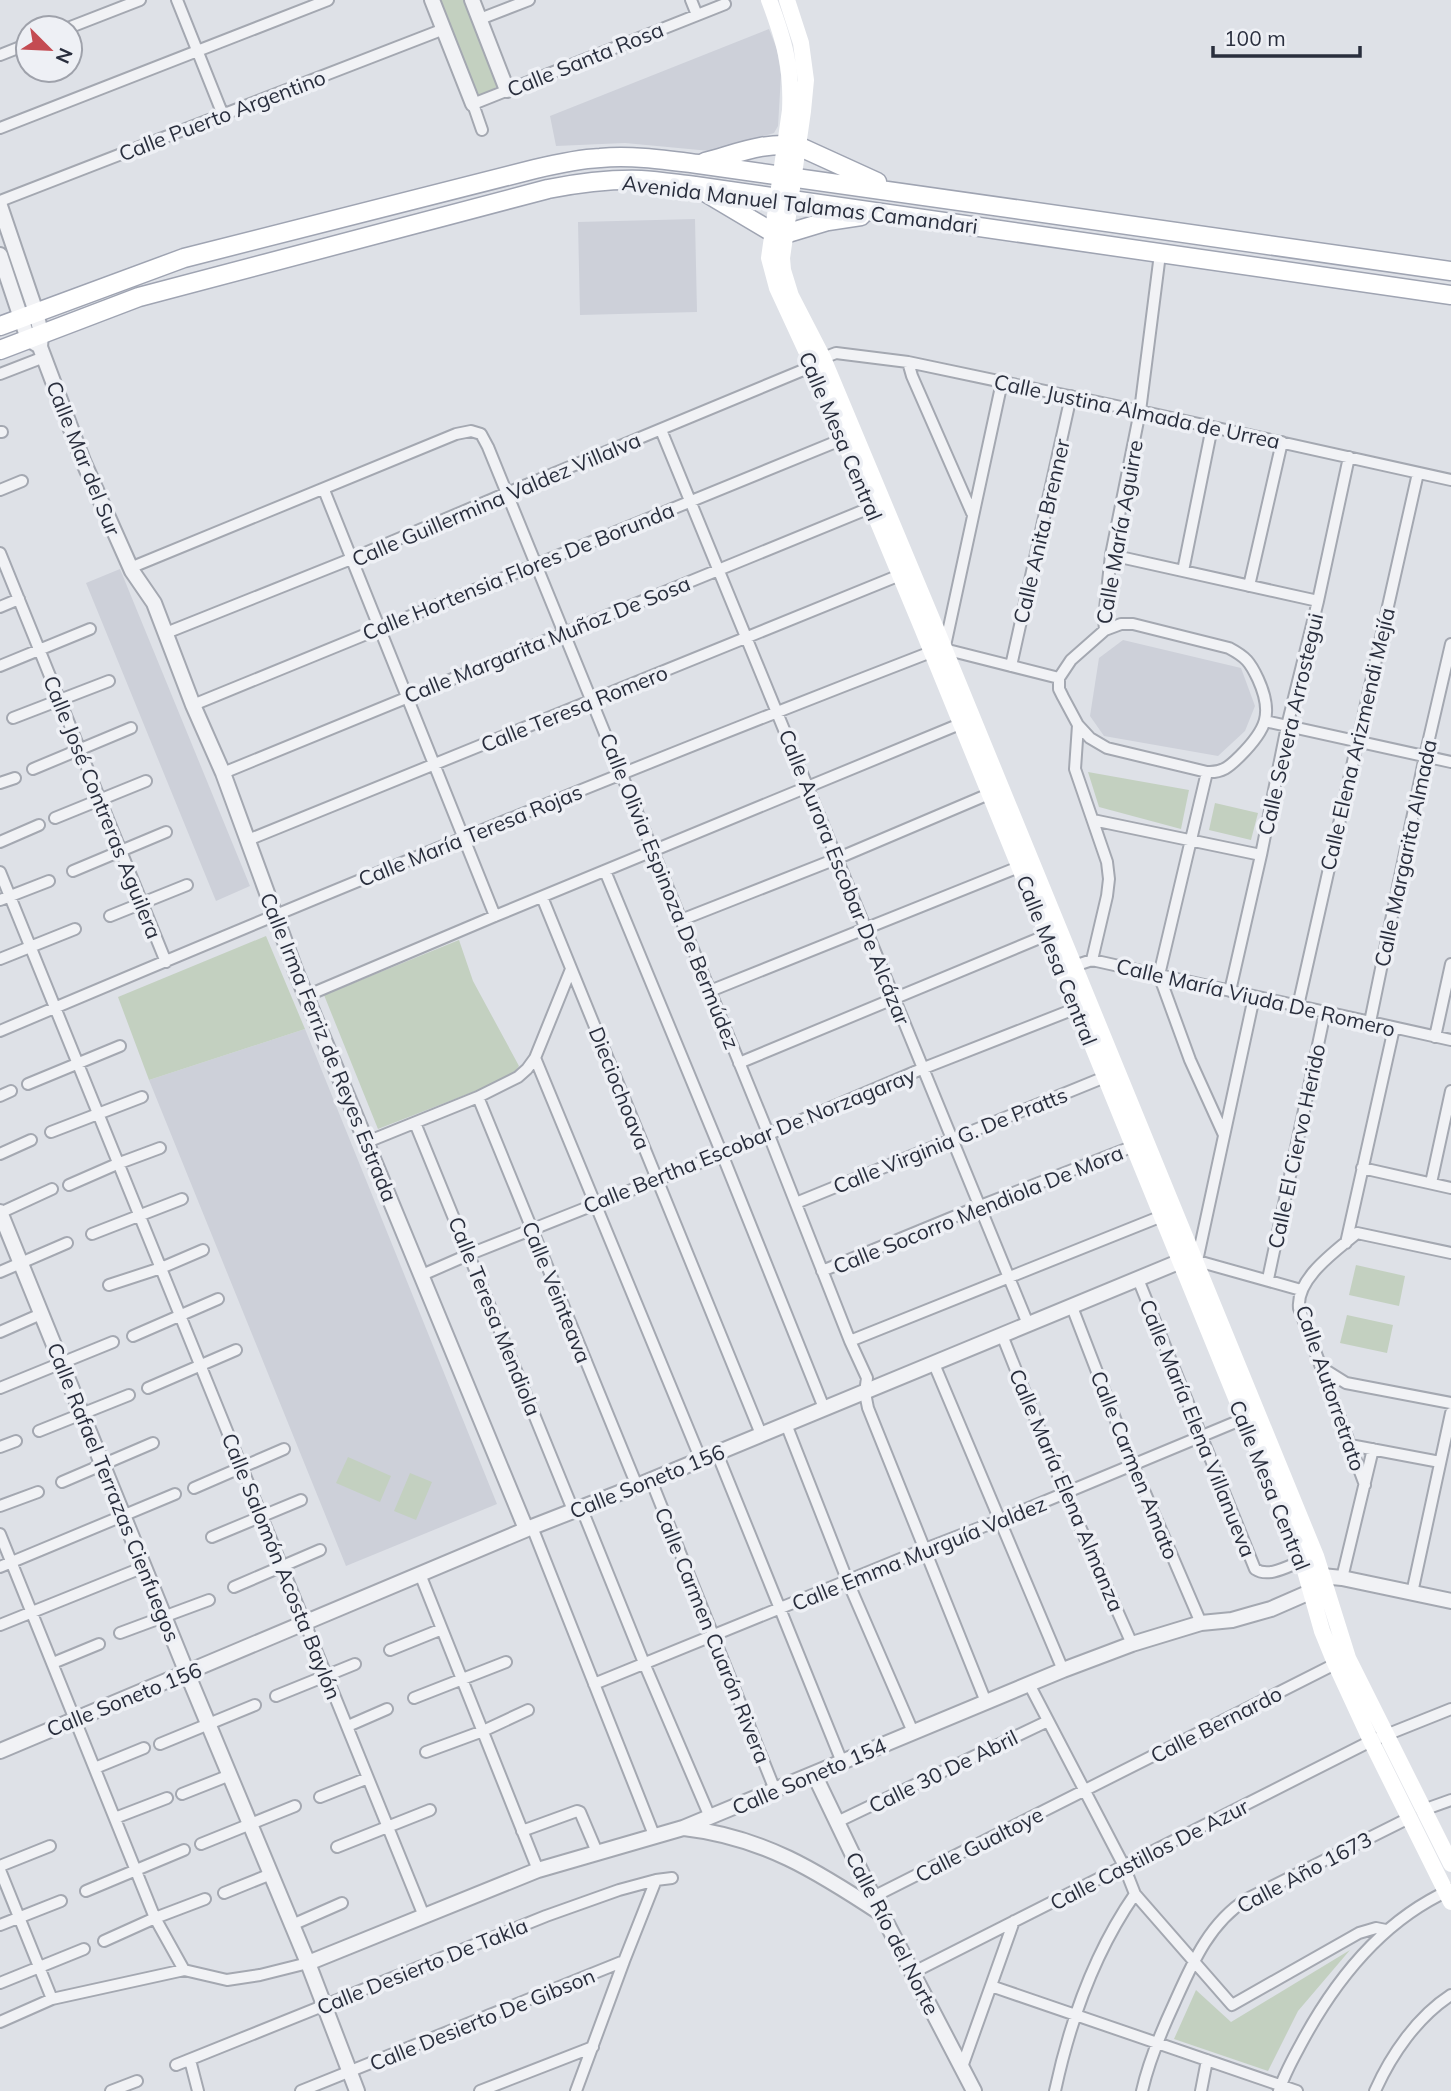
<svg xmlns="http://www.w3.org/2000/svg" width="1451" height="2091" font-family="Mulish,sans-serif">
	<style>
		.built { fill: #cdd0d9 }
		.green { fill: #c3d0c0 }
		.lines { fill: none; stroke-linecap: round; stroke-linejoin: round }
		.minor-casing { stroke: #a4a8b1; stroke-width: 14 }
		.tertiary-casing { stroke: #a4a8b1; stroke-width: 18 }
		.primary-casing { stroke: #9fa4b2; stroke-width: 21 }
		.minor { stroke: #f1f2f5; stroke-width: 10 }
		.tertiary { stroke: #f1f2f5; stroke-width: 14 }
		.secondary { stroke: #fff; stroke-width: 16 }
		.primary { stroke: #fff; stroke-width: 18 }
		.labels { text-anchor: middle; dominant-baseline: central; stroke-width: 7; stroke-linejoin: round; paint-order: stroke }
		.street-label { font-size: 21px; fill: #292e3d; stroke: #eef0f5 }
	</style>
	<rect width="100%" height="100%" fill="#dee1e7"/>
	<!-- built -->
	<path class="built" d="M769,29L777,49L781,75L778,126L774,133L710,151L625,143L556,146L550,116Z
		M695,219L697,312L580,315L578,222Z
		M120,569L250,886L216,901L86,583Z
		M1123,640L1241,668L1255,706L1245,731L1218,756L1104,736L1090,716L1099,658Z
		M305,1029L497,1504L346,1566L149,1080Z"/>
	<!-- green -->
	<path class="green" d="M439,0H465L499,83C494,91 484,97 474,93Z
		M1088,772L1189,790L1181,829L1099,807Z
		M1215,803L1258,813L1251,840L1209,830Z
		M266,936L305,1029L149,1080L118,997Z
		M459,940L473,981L519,1066L511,1077L378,1129L324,995Z
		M1356,1265L1405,1276L1399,1306L1349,1295Z
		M1347,1315L1393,1325L1387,1353L1340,1343Z
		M348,1457L391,1476L380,1502L336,1483Z
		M410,1473L432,1482L416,1520L394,1511Z
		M1350,1950L1298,2011L1268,2071L1174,2039L1196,1990L1231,2022Z"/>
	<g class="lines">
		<defs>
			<path id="minor" d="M177,0L223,115
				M691,0L697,15
				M480,19L529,0
				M68,28L140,0
				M0,55L28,44
				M0,128L328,0
				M482,130L473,104L725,4
				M0,201L444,29
				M908,362L912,376L972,513
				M0,374L44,357
				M661,430L1028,1324
				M0,432H2
				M0,490L22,481
				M324,490L495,916
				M0,553L166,962
				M1111,555L1318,601
				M130,568L456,434L471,431L481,434L488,447L768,1133L850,1341L867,1378L865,1393L868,1408L986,1702
				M1183,571L1212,427
				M1249,586L1282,442
				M0,607L19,599
				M166,633L351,559L507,493L813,366L823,358L836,353L908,362L1140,411L1451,480
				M945,646L1002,382
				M0,666L90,629
				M1011,666L1071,396
				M1059,678L1071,660L1105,630L1104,618L1111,555L1140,411L1160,254
				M1059,678V689L1063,697L1078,725L1075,769L1107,862L1109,879L1107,896L1092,960
				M193,705L843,439
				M13,718L109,681
				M1265,721L1451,762
				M1078,725L1090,738L1107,748L1207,772C1222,773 1229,767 1240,756C1266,730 1274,714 1258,679C1250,662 1246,657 1229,648L1133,624H1121L1105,630
				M33,769L131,728
				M1207,772L1159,975L1190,1060L1224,1135
				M223,773L872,507
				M0,783L15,778
				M55,818L146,781
				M1093,820L1261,855
				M248,840L900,575
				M0,842L39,825
				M73,871L166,832
				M605,871L722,1154L824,1408
				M0,872L424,1916
				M542,897L761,1434
				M0,900L49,881
				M110,916L187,885
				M681,920L836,859L989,794
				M0,959L75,929
				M1068,968L1092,960L1451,1040
				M710,991L1019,867
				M1230,991L1261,855L1287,726L1318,601L1349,457
				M306,996L495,916L960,724
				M1298,1006L1418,473
				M1370,1022L1425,756L1451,644
				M0,1031C308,900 618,773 931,652L944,649L1059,678
				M1435,1037L1451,964
				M535,1058L701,1460
				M739,1063L1047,935
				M28,1084L120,1046
				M0,1096L11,1091
				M478,1097L637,1486
				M415,1123L573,1510
				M51,1132L142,1097
				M367,1142L478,1097L518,1077L527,1069L535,1058L571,969
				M0,1154L31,1140
				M1362,1168L1451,1188
				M1431,1183L1451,1091
				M69,1185L117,1164L160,1148
				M796,1203L1105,1077
				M0,1213L52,1189
				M92,1234L182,1199
				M1346,1243L1394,1028
				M1194,1260L1301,1290
				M1197,1261L1254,997
				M822,1271L980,1206L1134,1146
				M0,1272L67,1243
				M422,1275L470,1254L722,1154L924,1068L1077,1008
				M1138,1279L1255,1569C1270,1579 1291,1564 1307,1559
				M1268,1279L1325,1012
				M109,1285L161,1268L203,1250
				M1072,1307L1133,1465L1201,1623
				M0,1332L41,1314
				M1002,1335L1065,1493L1132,1644
				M133,1336L218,1299
				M850,1341L1162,1216
				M934,1364L1063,1670
				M1322,1368L1346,1383L1451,1403
				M0,1388L113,1342
				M148,1388L236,1350
				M786,1424L848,1582L913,1732
				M39,1431L129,1395
				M1350,1445L1440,1462
				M0,1447L16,1441
				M717,1453L842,1762
				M651,1480L775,1790
				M62,1482L153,1443
				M1365,1485L1299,1308C1296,1278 1336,1251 1357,1233L1451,1253
				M194,1488L284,1449
				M0,1506L38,1492
				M581,1507L644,1663L710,1817
				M532,1527L654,1835
				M0,1534L155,1918L184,1970
				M212,1537L301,1500
				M0,1567L175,1494
				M420,1574L538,1870
				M1342,1578L1373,1449
				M234,1587L320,1550
				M1412,1593L1451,1413
				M0,1625L144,1567
				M120,1633L209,1600
				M390,1650L442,1629
				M53,1663L99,1644
				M594,1684L925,1549L1000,1520L1243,1419
				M1029,1684L1124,1866L1135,1894L1232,2005L1359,1933L1376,1928L1386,1930
				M276,1696L355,1664
				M414,1698L506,1662
				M348,1726L387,1709
				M160,1744L255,1705
				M426,1752L483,1731L528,1710
				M95,1768L144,1748
				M182,1794L230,1775
				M320,1797L368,1778
				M1423,1810L1451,1800
				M115,1818L167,1798
				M837,1822L1048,1721
				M522,1831L577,1811L580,1812L597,1852
				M201,1844L295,1806
				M337,1847L430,1810
				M0,1866L50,1846
				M0,1870L52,1999
				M86,1891L184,1850
				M224,1893L271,1874
				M873,1897L1339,1662
				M0,1925L61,1901
				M292,1925L342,1903
				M104,1941L155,1918L205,1899
				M912,1973L1371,1741L1451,1709
				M0,1983L84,1949
				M991,1986L1297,2091
				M0,2022L52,1999L184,1970L227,1980L260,1975L308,1963
				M190,2060L198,2091
				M176,2065L546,1916L619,1890L656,1880L672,1878
				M962,2067L1014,1921
				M111,2091L137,2081
				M301,2091L624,1961
				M480,2091L593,2047
				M576,2091L624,1961L656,1880
				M1055,2091C1070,2021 1094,1953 1135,1894
				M1142,2091C1149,2060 1161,2032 1174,2004C1192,1964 1209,1923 1247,1899L1409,1818
				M1201,2091L1207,2060
				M1279,2091C1284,2074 1294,2057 1302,2042C1336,1979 1383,1920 1450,1890
				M1375,2091C1391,2055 1417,2017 1451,1995"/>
			<path id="tertiary" d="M432,0L473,104
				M472,0L507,90
				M0,206L36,312L41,333L40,347L83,461L132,571L154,603L193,705L223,773L296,972L526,1529
				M0,255L28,339L38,345
				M0,1212L187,1673L308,1963L357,2091
				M1312,1575L1342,1578L1451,1601
				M0,1751L532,1527L637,1486L1181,1261H1189
				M814,1774L873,1897L974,2091
				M684,1828C763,1837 817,1871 882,1914
				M308,1963L538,1870L683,1828L1063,1670L1132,1644L1201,1623L1232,1620L1253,1614L1271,1609L1310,1592"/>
			<path id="primary" d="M705,162C736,154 765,141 798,146L877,182
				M698,188L772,232L785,234L828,221L861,216
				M0,326L184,258L535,169C556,164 578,159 600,158C632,155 666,160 698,164L1451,271
				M0,350L139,297L548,189C579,183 609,179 641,180C659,181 677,184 695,186L1451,295"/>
		</defs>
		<!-- minor casing -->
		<use href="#minor" class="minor-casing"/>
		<!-- tertiary casing -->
		<use href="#tertiary" class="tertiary-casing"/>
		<!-- primary casing -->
		<use href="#primary" class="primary-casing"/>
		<!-- minor -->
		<use href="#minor" class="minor"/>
		<!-- tertiary -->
		<use href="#tertiary" class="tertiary"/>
		<!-- secondary -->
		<path class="secondary" d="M769,0C784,40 792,67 790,110L769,258L777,288L813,366L922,628L1302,1560L1322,1631L1335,1663L1371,1741L1451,1902
			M787,0L801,43L806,80L803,111L782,258L783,270L791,296L823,358L935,626L1316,1556L1348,1658L1451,1864"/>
		<!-- primary -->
		<use href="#primary" class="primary"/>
	</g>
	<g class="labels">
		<!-- street labels -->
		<g class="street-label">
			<text transform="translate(585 59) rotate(-22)">Calle Santa Rosa</text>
			<text transform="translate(222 115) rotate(-21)">Calle Puerto Argentino</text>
			<text transform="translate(800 204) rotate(7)">Avenida Manuel Talamas Camandari</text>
			<text transform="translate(1137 411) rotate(12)">Calle Justina Almada de Urrea</text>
			<text transform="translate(841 436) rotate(67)">Calle Mesa Central</text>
			<text transform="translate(84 458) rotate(68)">Calle Mar del Sur</text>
			<text transform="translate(496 499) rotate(-23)">Calle Guillermina Valdez Villalva</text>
			<text transform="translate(1041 531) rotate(-77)">Calle Anita Brenner</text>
			<text transform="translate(1119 532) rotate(-80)">Calle María Aguirre</text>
			<text transform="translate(518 571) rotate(-22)">Calle Hortensia Flores De Borunda</text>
			<text transform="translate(547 639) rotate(-22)">Calle Margarita Muñoz De Sosa</text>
			<text transform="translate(574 708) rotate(-22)">Calle Teresa Romero</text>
			<text transform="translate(1290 724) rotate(-77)">Calle Severa Arrostegui</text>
			<text transform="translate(1357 739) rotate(-77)">Calle Elena Arizmendi Mejía</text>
			<text transform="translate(103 807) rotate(68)">Calle José Contreras Aguilera</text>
			<text transform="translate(470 835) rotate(-22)">Calle María Teresa Rojas</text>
			<text transform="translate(1405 853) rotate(-78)">Calle Margarita Almada</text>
			<text transform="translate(845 877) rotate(68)">Calle Aurora Escobar De Alcázar</text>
			<text transform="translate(670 891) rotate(68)">Calle Olivia Espinoza De Bermúdez</text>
			<text transform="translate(1057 960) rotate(68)">Calle Mesa Central</text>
			<text transform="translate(1256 997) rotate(13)">Calle María Viuda De Romero</text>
			<text transform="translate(329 1047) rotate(68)">Calle Irma Ferriz de Reyes Estrada</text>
			<text transform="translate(620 1088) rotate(68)">Dieciochoava</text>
			<text transform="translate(749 1140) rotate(-22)">Calle Bertha Escobar De Norzagaray</text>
			<text transform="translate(950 1140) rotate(-22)">Calle Virginia G. De Pratts</text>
			<text transform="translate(1296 1146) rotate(-78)">Calle El Ciervo Herido</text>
			<text transform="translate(978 1209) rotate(-22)">Calle Socorro Mendiola De Mora</text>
			<text transform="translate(557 1292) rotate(68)">Calle Veinteava</text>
			<text transform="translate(495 1316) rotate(68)">Calle Teresa Mendiola</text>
			<text transform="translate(1331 1388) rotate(71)">Calle Autorretrato</text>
			<text transform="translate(1198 1428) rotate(68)">Calle María Elena Villanueva</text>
			<text transform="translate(1135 1465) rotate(68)">Calle Carmen Amato</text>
			<text transform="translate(647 1481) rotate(-22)">Calle Soneto 156</text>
			<text transform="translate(1270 1485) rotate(68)">Calle Mesa Central</text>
			<text transform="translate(1067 1490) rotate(67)">Calle María Elena Almanza</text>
			<text transform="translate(114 1492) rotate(68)">Calle Rafael Terrazas Cienfuegos</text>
			<text transform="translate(919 1553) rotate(-22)">Calle Emma Murguía Valdez</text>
			<text transform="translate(282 1566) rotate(68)">Calle Salomón Acosta Baylón</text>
			<text transform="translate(713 1635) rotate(68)">Calle Carmen Cuarón Rivera</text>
			<text transform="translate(124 1699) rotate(-22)">Calle Soneto 156</text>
			<text transform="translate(1216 1724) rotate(-27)">Calle Bernardo</text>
			<text transform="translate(943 1771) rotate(-26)">Calle 30 De Abril</text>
			<text transform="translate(809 1776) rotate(-23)">Calle Soneto 154</text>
			<text transform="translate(979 1844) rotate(-27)">Calle Gualtoye</text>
			<text transform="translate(1149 1854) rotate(-27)">Calle Castillos De Azur</text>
			<text transform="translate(1304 1872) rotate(-28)">Calle Año 1673</text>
			<text transform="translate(893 1933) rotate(63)">Calle Río del Norte</text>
			<text transform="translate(422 1966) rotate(-22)">Calle Desierto De Takla</text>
			<text transform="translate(482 2019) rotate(-22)">Calle Desierto De Gibson</text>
		</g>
	</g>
	<!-- north arrow -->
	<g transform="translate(49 49) rotate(114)"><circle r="33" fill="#eef0f5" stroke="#9fa2ab" stroke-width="2"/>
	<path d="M0-5L12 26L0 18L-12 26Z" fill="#c44b52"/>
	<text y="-10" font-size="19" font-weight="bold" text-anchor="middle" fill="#292e3d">N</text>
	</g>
	<!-- scale -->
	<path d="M1213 46v10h147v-10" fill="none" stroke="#292e3d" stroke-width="3.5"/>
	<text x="1224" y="46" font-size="21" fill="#292e3d" stroke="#eef0f5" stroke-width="5" paint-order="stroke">100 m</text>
</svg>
